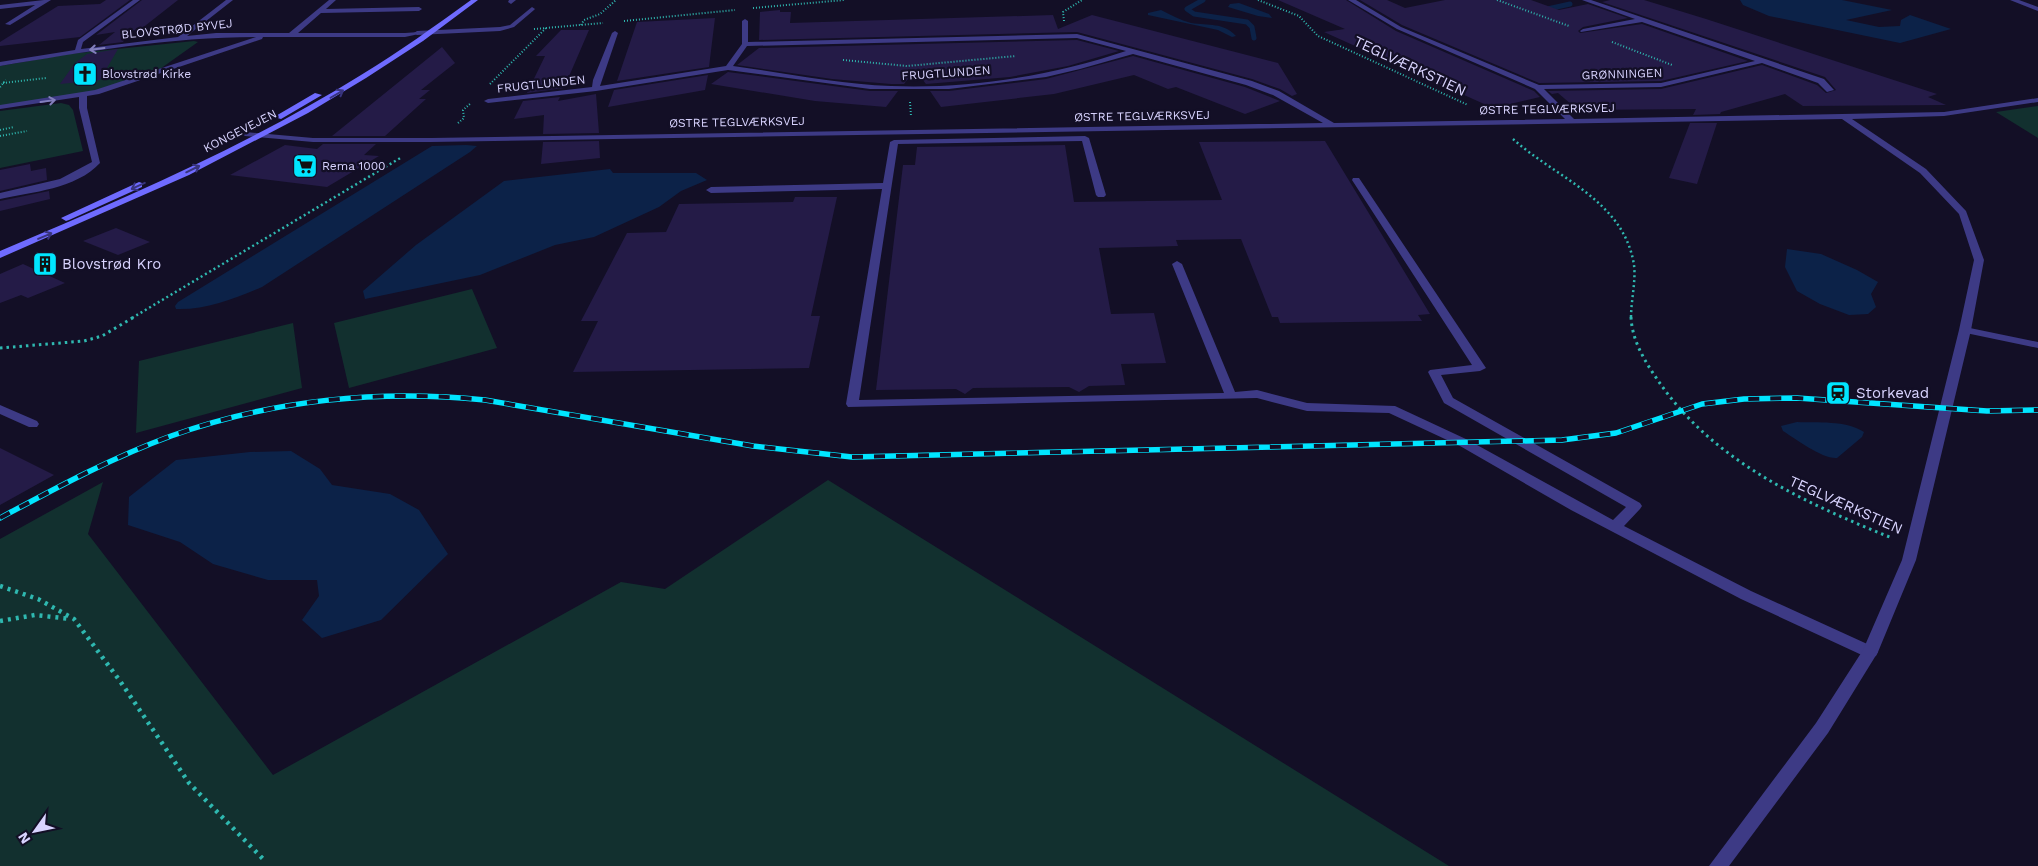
<svg xmlns="http://www.w3.org/2000/svg" width="2038" height="866" font-family="'Work Sans',sans-serif">
	<style>
		.green { fill: #12302f }
		.water { fill: #0c2248 }
		.lines { fill: none; stroke-linecap: round; stroke-linejoin: round }
		.stream { stroke: #0c2248; stroke-width: 5 }
		.building { fill: #241b47 }
		.path-far3 { stroke: #2fb8b0; stroke-width: 2; stroke-dasharray: 1 2; stroke-linecap: butt }
		.path-far2 { stroke: #2fb8b0; stroke-width: 2.5; stroke-dasharray: 2 3; stroke-linecap: butt }
		.path-far1 { stroke: #2fb8b0; stroke-width: 3; stroke-dasharray: 2.5 4; stroke-linecap: butt }
		.path { stroke: #2fb8b0; stroke-width: 4.5; stroke-dasharray: 3 5; stroke-linecap: butt }
		.lane { fill: #3d3a85; fill-rule: evenodd }
		.street { fill: #3d3a85; fill-rule: evenodd }
		.secondary { fill: #6f6bff; fill-rule: evenodd }
		.rail-casing { stroke: #00e5ff; stroke-width: 5.5 }
		.rail { stroke: #130f26; stroke-width: 4; stroke-dasharray: 11; stroke-linecap: butt }
		.oneway { stroke: #837fbc }
		.oneway2 { stroke: #38347d }
		.labels { text-anchor: middle; dominant-baseline: central; stroke-width: 4.5; stroke-linejoin: round; paint-order: stroke }
		.far-street-label { font-size: 12px; fill: #d9d4ff; stroke: #130f26 }
		.far-poi-label { font-size: 12px; fill: #d9d4ff; stroke: #130f26; text-anchor: start }
		.street-label { font-size: 15px; fill: #d9d4ff; stroke: #130f26 }
		.poi-label { font-size: 15px; fill: #d9d4ff; stroke: #130f26; text-anchor: start }
	</style>
	<rect width="100%" height="100%" fill="#130f26"/>
	<!-- green -->
	<path class="green" d="M194,41L198,42L160,69L85,94L0,106V66L69,54Z
		M61,103L69,105L73,110L83,151L0,168V111Z
		M2038,106V138L1996,112Z
		M472,289L497,348L349,388L334,323Z
		M293,323L302,388L136,433L139,361Z
		M828,480L1449,866H0V539L103,482L88,534L273,775L621,582L665,589Z"/>
	<!-- water -->
	<path class="water" d="M1740,0H1842L1892,10L1846,20L1879,27L1900,26L1901,20L1910,15L1951,29L1900,43L1769,16L1743,5Z
		M1239,3L1269,14L1272,18L1258,16L1228,7L1230,4Z
		M1161,10C1171,15 1180,20 1191,23C1209,26 1223,22 1236,36L1232,37L1218,30L1148,15V13Z
		M466,145L477,146L470,152L262,287C235,298 207,310 176,309L175,306L178,302L432,146Z
		M610,169L613,173H696L707,180L681,191L659,207L594,237L555,245L480,275L365,299L363,291L416,245L504,181Z
		M1787,249L1821,254L1857,270L1878,282L1871,294L1876,307L1868,314L1849,315L1820,304L1797,291L1785,267Z
		M1797,422C1817,423 1846,420 1864,432L1862,437L1837,458C1822,459 1796,439 1783,431L1781,426Z
		M291,451L320,469L332,485L390,494L419,510L448,554L381,620L322,638L302,620L319,596L317,580H268L213,564L180,542L128,525L129,497L176,460L250,452Z"/>
	<g class="lines">
		<!-- stream -->
		<path class="stream" d="M1203,0L1187,9L1194,14L1247,22L1252,27L1254,38
			M1543,10L1570,4"/>
	</g>
	<!-- building -->
	<path class="building" d="M106,0H130L80,37L0,46V42L58,6L100,4Z
		M142,0H178L141,29L130,31L123,42L99,45L115,32L96,35Z
		M1278,0H1346L1396,31L1534,91L1540,97L1493,108L1324,32L1345,29Z
		M1360,0H1387L1405,8L1445,0H1531L1559,10L1588,4L1628,18L1583,27L1578,31L1580,33L1642,24L1748,61L1661,81L1539,83L1402,25Z
		M1610,0H1644L1706,19L1937,94L1928,97L1946,105L1803,106L1785,94L1721,112L1720,114L1693,115L1696,109L1578,110L1558,93L1552,94L1548,91L1661,89L1762,65L1817,85L1826,93L1836,90L1825,77L1602,2Z
		M780,10V12H791L790,23L1053,15L1058,29L1092,15L1278,63L1297,94L1292,96L1280,89L1252,79L1077,32L759,40L760,12Z
		M715,18L709,67L617,81L637,22Z
		M561,30H589L564,88L527,93L545,56H536Z
		M1077,40L1119,51L1068,66L1010,77L926,84L915,70L904,84H891L832,79L737,65L759,48Z
		M442,47L455,63L421,90H430L419,99H426L385,136H332Z
		M118,49L100,80L60,84L75,63L87,54Z
		M1133,56L1245,87L1280,101L1245,114L1176,87L1168,89L1134,75L1054,94L941,107L930,91H949L1046,79Z
		M728,72L870,91H898L886,107L815,101L711,84Z
		M708,75L705,90L608,107L614,90Z
		M596,94L599,133L543,134L544,115L514,119L523,101L560,97L558,101Z
		M1690,123H1717L1697,184L1669,178Z
		M599,141L600,158L541,164L543,142Z
		M1325,141L1430,314L1418,315L1422,321L1280,323L1278,317H1272L1241,239L1176,240L1178,246L1099,248L1111,314L1154,313L1166,363L1121,364L1125,385L1089,386L1079,392L1069,387L973,388L965,394L956,389L876,390L903,165H915L917,147L1065,145L1074,202L1222,200L1199,142Z
		M323,144H376L364,155L379,156L327,187L230,175L285,145L317,149Z
		M30,164L31,171L46,168L47,180L0,191V170Z
		M49,191L50,199L0,211V201Z
		M795,197H837L811,316H820L809,368L573,372L598,321H581L627,233L666,232L679,204L793,202Z
		M116,228L150,242L118,255L83,241Z
		M23,264L65,283L28,298L21,295L0,303V274Z
		M0,448L54,475L0,505Z"/>
	<g class="lines">
		<!-- path-far3 -->
		<path class="path-far3" d="M1258,0L1299,16L1318,36L1468,105
			M1497,0L1569,26
			M753,8L844,0
			M624,21L735,10
			M1064,21L1063,12L1082,0
			M581,25L584,20L600,14L616,0
			M534,29L603,23
			M1612,42L1672,65
			M843,60L907,66L1016,56
			M3,83L46,78
			M490,84L546,28
			M0,87L6,80
			M910,102L911,116
			M458,123L464,118L463,110L471,103
			M0,130L14,127
			M0,136L27,131"/>
		<!-- path-far2 -->
		<path class="path-far2" d="M1513,139C1556,178 1624,200 1634,265C1636,282 1631,300 1631,318
			M132,318L402,157"/>
		<!-- path-far1 -->
		<path class="path-far1" d="M1631,317C1632,340 1644,360 1657,379C1712,461 1803,502 1892,538
			M0,348L84,341L102,336L134,317"/>
		<!-- path -->
		<path class="path" d="M0,586L38,599L74,619L120,681L189,783L265,861
			M0,621L35,615L71,619"/>
		<!-- lane -->
		<path class="lane" d="M509,0H516L511,4L508,2Z
			M532,7L535,9L534,10L514,27L500,31L417,35L414,33L417,31L500,27L510,25Z
			M1085,136L1089,138L1106,195L1104,197H1098L1096,195L1082,141L898,144L859,400L1224,393L1172,264L1177,261L1182,264L1235,392L1257,390L1307,403L1395,406L1468,440L1613,520L1626,507L1444,403L1428,372L1430,370L1472,365L1352,180L1353,178H1359L1486,368L1480,371L1441,375L1453,398L1640,503L1642,506L1640,509L1624,526L1751,591L1876,648L1878,652L1876,656L1870,658L1864,656L1741,599L1571,510L1460,446L1389,413L1307,411L1257,398L848,407L846,404L882,189L711,193L706,190L711,187L883,183L890,142L894,140Z
			M1965,327L2038,342V348L1961,332L1959,330Z
			M0,405L37,421L39,424L37,427H29L0,414Z"/>
		<!-- street -->
		<path class="street" d="M44,0H51L10,25L5,24L35,5L0,9V5Z
			M133,0H140L83,42L81,49L178,37L226,0H233L187,36L216,33H289L329,0H336L326,9L419,7L422,9L419,11L321,13L298,33H405L419,32V34L405,37H263L262,39L99,94L87,96V108L100,163C76,189 32,192 0,199V193L60,179L92,162L79,108V97L0,109V105L95,90L256,37C170,37 84,52 0,66V62L75,50L78,40Z
			M1348,0H1356L1401,27L1539,85L1661,83L1755,61L1642,22L1581,32L1580,31L1583,29L1635,19L1582,0H1591L1824,79L1834,90L1827,92L1818,83L1762,63L1661,87L1544,89L1574,119L1944,112L2038,98V102L1944,116L1852,119L1926,169L1966,211L1984,260L1971,330L1916,560L1878,652L1828,733L1729,866H1709L1816,723L1863,650L1902,560L1959,330L1974,260L1959,214L1920,173L1842,119L431,142H313L245,136L241,134L245,132L313,138H431L1323,123L1273,95L1246,85L1133,54L1080,69L1046,77L949,89H870L728,70L596,91L488,103L484,101L488,99L592,87L593,80L612,33L615,31L618,33L600,86L726,66L742,44V21L745,19L748,21V42L1077,34L1252,81L1279,91L1334,123L1565,119L1535,89L1397,29ZM1077,38L1126,51C1051,76 970,89 891,86C838,84 785,73 733,66L747,46Z
			M2010,0H2019L2038,7V11Z"/>
		<!-- secondary -->
		<path class="secondary" d="M471,0H478L423,41L366,78L308,113L189,175L0,258V251C123,199 247,146 361,75C399,52 435,26 471,0Z
			M315,93L322,95L281,119L274,117Z
			M139,182L142,183V187L69,220L66,221L61,218Z"/>
		<defs>
			<path id="rail" d="M0,518C56,488 111,458 171,436C271,400 380,389 485,400L753,446L852,457L1562,440L1616,433L1702,404L1744,399L1797,398L1987,411L2038,410"/>
		</defs>
		<!-- rail casing -->
		<use href="#rail" class="rail-casing"/>
		<!-- rail -->
		<use href="#rail" class="rail"/>
	</g>
	<!-- one-way arrows -->
	<defs><path id="oneway-shaft" d="M-6 0H5M1.5-3L5.5 0L1.5 3" fill="none" stroke-width="1.6" stroke-linecap="round" stroke-linejoin="round" transform="scale(1.25)"/></defs>
	<g class="oneway">
		<use href="#oneway-shaft" transform="translate(97 49) rotate(173)"/>
		<use href="#oneway-shaft" transform="translate(48 101) rotate(-8)"/>
	</g>
	<g class="oneway2">
		<use href="#oneway-shaft" transform="translate(337 94) rotate(-30)"/>
		<use href="#oneway-shaft" transform="translate(193 169) rotate(-26)"/>
		<use href="#oneway-shaft" transform="translate(138 186) rotate(155)"/>
		<use href="#oneway-shaft" transform="translate(45 236) rotate(-23)"/>
	</g>
	<!-- icons -->
	<defs>
		<symbol id="church-square" viewBox="-11 -11 22 22"><rect x="-9" y="-9" width="18" height="18" rx="4" fill="#00e5ff" stroke="#130f26"/><path d="M-1.2-6h2.4v3.5h3.3v2.4h-3.3V6h-2.4V-.1h-3.3v-2.4h3.3Z" fill="#111"/></symbol>
		<symbol id="supermarket-square" viewBox="-11 -11 22 22"><rect x="-9" y="-9" width="18" height="18" rx="4" fill="#00e5ff" stroke="#130f26"/><path d="M-6-5.5h2.5l.6 2H6L4.5 2H-2.5L-4.4-4H-6ZM-1.5 3.2a1.3 1.3 0 1 0 .1 0ZM3 3.2a1.3 1.3 0 1 0 .1 0Z" fill="#111"/></symbol>
		<symbol id="building-square" viewBox="-11 -11 22 22"><rect x="-9" y="-9" width="18" height="18" rx="4" fill="#00e5ff" stroke="#130f26"/><path d="M-4-6H4V6H1V3H-1V6H-4ZM-2.5-4.3h1.7v1.8h-1.7ZM.8-4.3h1.7v1.8H.8ZM-2.5-1h1.7V.8h-1.7ZM.8-1h1.7V.8H.8Z" fill="#111"/></symbol>
		<symbol id="station-square" viewBox="-11 -11 22 22"><rect x="-9" y="-9" width="18" height="18" rx="4" fill="#00e5ff" stroke="#130f26"/><path d="M-3-6H3Q5-6 5-4V2Q5 4 3 4L4.5 6H3L1.5 4h-3L-3 6H-4.5L-3 4Q-5 4-5 2V-4Q-5-6-3-6ZM-3.5-4v3h7v-3ZM-3.5 1v1.5H-2V1ZM2 1v1.5H3.5V1Z" fill="#111"/></symbol>
	</defs>
	<g fill-rule="evenodd">
		<use href="#church-square" x="71" y="60" width="28" height="28"/>
		<use href="#supermarket-square" x="291" y="152" width="28" height="28"/>
		<use href="#building-square" x="31" y="250" width="28" height="28"/>
		<use href="#station-square" x="1824" y="379" width="28" height="28"/>
	</g>
	<g class="labels">
		<!-- far-street labels -->
		<g class="far-street-label">
			<text transform="translate(177 29) rotate(-6)">BLOVSTRØD BYVEJ</text>
			<text transform="translate(946 73) rotate(-4)">FRUGTLUNDEN</text>
			<text transform="translate(1622 74) rotate(-2)">GRØNNINGEN</text>
			<text transform="translate(541 84) rotate(-6)">FRUGTLUNDEN</text>
			<text transform="translate(1547 109) rotate(-1)">ØSTRE TEGLVÆRKSVEJ</text>
			<text transform="translate(1142 116) rotate(-1)">ØSTRE TEGLVÆRKSVEJ</text>
			<text transform="translate(737 122) rotate(-1)">ØSTRE TEGLVÆRKSVEJ</text>
			<text transform="translate(240 131) rotate(-27)">KONGEVEJEN</text>
		</g>
		<!-- far-poi labels -->
		<g class="far-poi-label">
			<text x="102" y="74">Blovstrød Kirke</text>
			<text x="322" y="166">Rema 1000</text>
		</g>
		<!-- street labels -->
		<g class="street-label">
			<text transform="translate(1410 66) rotate(25)">TEGLVÆRKSTIEN</text>
			<text transform="translate(1846 505) rotate(24)">TEGLVÆRKSTIEN</text>
		</g>
		<!-- poi labels -->
		<g class="poi-label">
			<text x="62" y="264">Blovstrød Kro</text>
			<text x="1856" y="393">Storkevad</text>
		</g>
	</g>
	<!-- north arrow -->
	<g transform="translate(35 831) rotate(237)" stroke="#130f26" stroke-width="4" paint-order="stroke">
	<path d="M0-4L9 19L0 12L-9 19Z" fill="#d9d4ff"/>
	<text y="-8" font-size="14" font-weight="bold" text-anchor="middle" fill="#d9d4ff">N</text>
	</g>
</svg>
